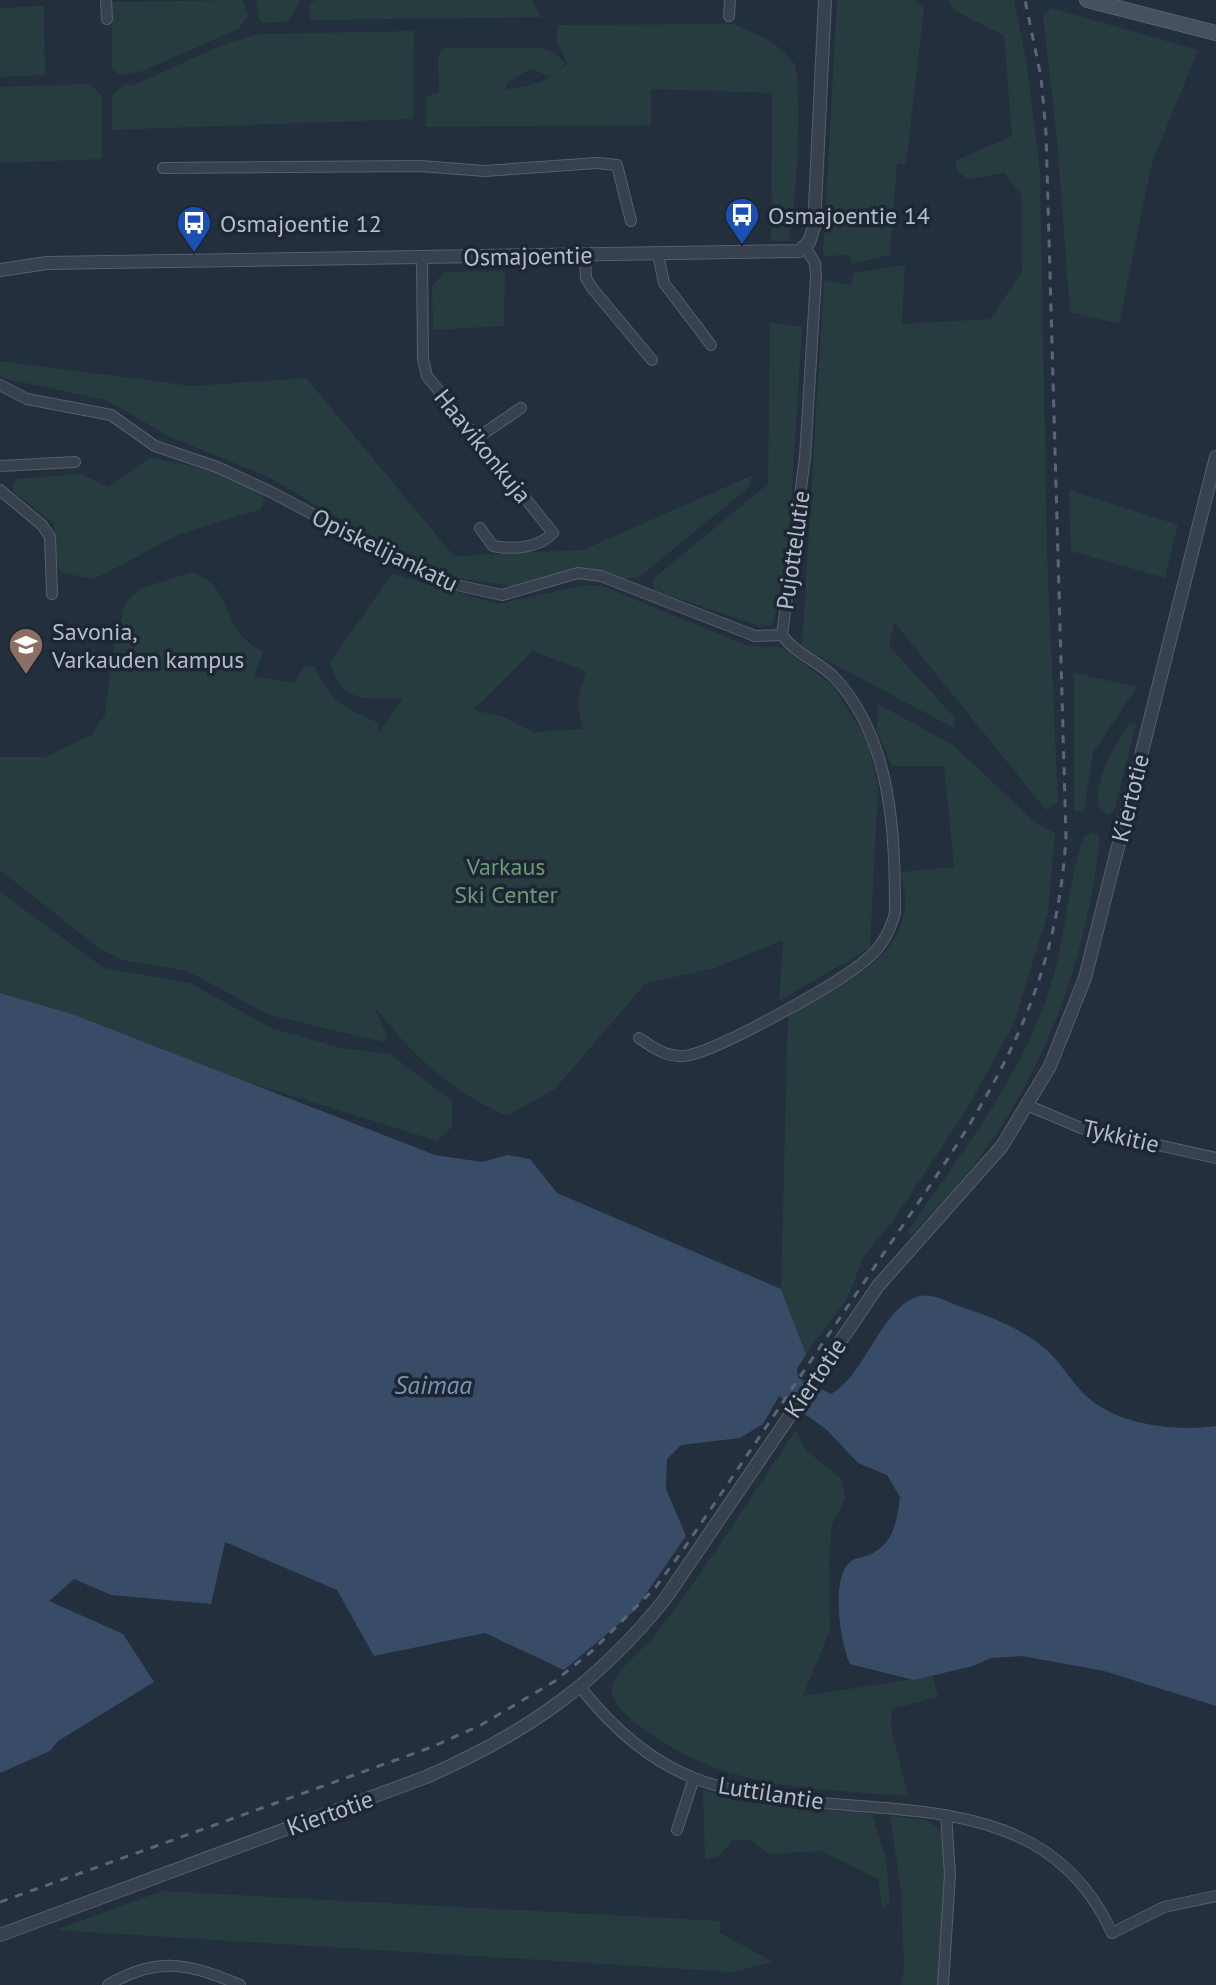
<svg xmlns="http://www.w3.org/2000/svg" width="1216" height="1985" font-family="'PT Sans',sans-serif">
	<style>
		.green { fill: #263c3f; fill-rule: evenodd }
		.water { fill: #394c67 }
		.lines { fill: none; stroke-linecap: round; stroke-linejoin: round }
		.minor-casing { stroke: #565f6c; stroke-width: 12 }
		.tertiary-casing { stroke: #565f6c; stroke-width: 14 }
		.secondary-casing { stroke: #565f6c; stroke-width: 16 }
		.minor { stroke: #38414e; stroke-width: 10 }
		.tertiary { stroke: #38414e; stroke-width: 12 }
		.secondary { stroke: #465061; stroke-width: 14 }
		.rail { stroke: #5a6575; stroke-width: 3; stroke-dasharray: 8 8; stroke-linecap: butt }
		.labels { text-anchor: middle; dominant-baseline: central; stroke-width: 7; stroke-linejoin: round; paint-order: stroke }
		.poi-label { font-size: 24px; fill: #b4bcc9; stroke: #1d2633; text-anchor: start }
		.street-label { font-size: 24px; fill: #b4bcc9; stroke: #1d2633 }
		.park-label { font-size: 24px; fill: #6b9a76; stroke: #1d2633 }
		.water-label { font-size: 26px; font-style: italic; fill: #7c92b1; stroke: #1d2633 }
	</style>
	<rect width="100%" height="100%" fill="#242f3e"/>
	<!-- green -->
	<path class="green" d="M243,0L248,16L238,29L143,71L119,75L112,69V2Z
		M256,0H301L287,22L264,23L259,19Z
		M315,0H531L542,17L311,20L308,6Z
		M837,0H914L924,8L906,164H897L890,255L853,264L849,255L823,256Z
		M948,0H1014L1027,65L1040,170L1047,553L1058,802L1046,810L894,622L889,646L955,718L954,728L802,647L824,280L851,285L853,273L905,265L902,324L990,319L1022,272L1021,195L1004,173L968,179L957,171L955,161L1012,136L1004,35L955,11Z
		M44,6L45,75L0,77V8Z
		M1051,8L1198,50L1152,163L1119,324L1070,312L1057,139L1043,16Z
		M733,24C758,34 778,42 794,63C803,76 796,226 788,241H771L772,93L651,89V125L426,127L427,97L439,92L438,56L443,48H541L554,52L565,63L552,77L530,69L507,83L506,90C532,86 548,82 567,63L556,40L558,25Z
		M414,31L413,119L112,130V96L125,84L134,85L222,45L259,34Z
		M90,84L102,96V159L0,163V87Z
		M505,271L504,326L433,330L432,287L444,272Z
		M770,322L802,327L788,552L775,616L771,625L762,627L654,590L653,579L768,484Z
		M0,361L192,386L306,378L454,556L583,550L753,475L747,489L639,577L626,579L579,567L516,587L437,575L268,477L170,437L106,400L6,379L0,375Z
		M151,457C182,465 245,473 265,500L261,509L180,534L94,579L62,573L56,566L54,523L13,492L12,485L17,479L82,474L108,487Z
		M1069,490L1178,525L1165,578L1071,551Z
		M193,572C199,576 209,580 214,586C233,610 228,634 263,652L254,676L294,683L305,666H314C333,702 341,707 379,723L378,734L403,698C364,699 343,704 330,662L392,574L499,604L585,585L602,586L748,646L781,647L831,684L868,741L878,787L870,948L779,1001L783,940L715,968L646,983L555,1089L507,1116C451,1092 410,1053 373,1005L388,1037L384,1042L269,1015L187,971L122,960L100,949L0,870V757H46L91,735L105,715L111,662L125,603L142,588ZM532,651L586,671L577,703L583,729L533,732L504,717L473,710Z
		M1074,673L1137,687L1093,753L1084,811H1074Z
		M878,704L953,745L1035,822L1055,833L1048,913L1014,1023L968,1107L893,1221L864,1256L847,1299L806,1354L781,1289L788,1012C835,987 895,968 905,909C907,898 903,883 901,872L954,867L944,766H892L877,732Z
		M1129,724L1136,725L1114,811L1109,815L1099,808C1093,779 1114,748 1129,724Z
		M1093,832L1100,837C1088,950 1050,1061 983,1153C962,1183 935,1209 911,1236L907,1232C958,1158 1017,1083 1047,997C1066,944 1066,888 1084,836Z
		M0,892L104,968L190,983L271,1028L341,1048L390,1054L452,1101V1127L437,1141L244,1081L72,1014L0,993Z
		M796,1430L805,1449L842,1480L845,1499L832,1524L829,1558L830,1630L803,1696L933,1676L938,1697L892,1709L891,1727L908,1796C812,1788 735,1791 652,1735C637,1725 616,1709 611,1691C613,1670 644,1650 656,1634C706,1569 750,1498 796,1430Z
		M703,1790L738,1801L872,1814L886,1859L890,1901L883,1910L878,1879L821,1851L768,1854L752,1840H733L719,1856L705,1860Z
		M890,1816L927,1820L941,1831L945,1872L937,1985H901L904,1970L901,1890Z
		M162,1891L720,1921V1933L773,1962L732,1972L56,1930Z"/>
	<!-- water -->
	<path class="water" d="M0,993L72,1014L435,1155L482,1162L508,1155L530,1159L557,1193L781,1289L806,1354L797,1369L798,1378L831,1394C865,1376 883,1304 920,1296C933,1293 949,1302 961,1307C989,1316 1015,1326 1038,1343C1058,1357 1067,1376 1083,1393C1114,1425 1175,1432 1216,1426V1706L1104,1671L1022,1656L991,1658L973,1666L914,1680L850,1664C840,1643 830,1577 851,1561C856,1558 864,1557 869,1555C894,1544 897,1521 900,1497L887,1475L858,1463L826,1429L779,1396L763,1424L740,1438L681,1445L667,1459L666,1489L686,1536L634,1611L564,1670L485,1633L374,1656L337,1590L225,1542L211,1604L111,1595L74,1579L49,1601L123,1634L154,1682L58,1741L50,1751L0,1773Z"/>
	<g class="lines">
		<defs>
			<path id="minor" d="M106,0L107,19
				M729,16L730,0
				M163,168L420,166L485,171L597,163L617,165L631,221
				M658,254L664,283L711,345
				M585,255L586,278L592,288L652,360
				M422,258L423,359L427,376L553,533C539,548 513,550 493,546L480,528
				M0,385L27,399L111,415L155,446L217,467L271,492L438,581L502,595L578,573L601,576L755,636L782,635
				M477,438L521,408
				M0,466L75,462
				M0,490L42,525L50,537L52,594
				M639,1038C654,1048 670,1060 690,1055C724,1047 840,983 867,959C882,947 890,931 895,913C895,833 892,740 835,678C819,661 796,655 782,635L805,457L816,277L815,263L805,247
				M1029,1106L1081,1128L1216,1158
				M581,1688C611,1726 650,1761 694,1778C836,1834 1034,1762 1112,1933L1164,1907L1216,1896
				M677,1830L694,1778
				M108,1985C157,1956 190,1963 240,1985
				M943,1985L950,1874L946,1815"/>
			<path id="tertiary" d="M0,270L47,263L107,262L799,251L809,242L814,227L825,0
				M0,1935L426,1777C525,1734 597,1684 665,1599L878,1286L1002,1146L1050,1066L1085,978L1216,457"/>
			<path id="secondary" d="M1087,0L1216,33"/>
		</defs>
		<!-- minor casing -->
		<use href="#minor" class="minor-casing"/>
		<!-- tertiary casing -->
		<use href="#tertiary" class="tertiary-casing"/>
		<!-- secondary casing -->
		<use href="#secondary" class="secondary-casing"/>
		<!-- minor -->
		<use href="#minor" class="minor"/>
		<!-- tertiary -->
		<use href="#tertiary" class="tertiary"/>
		<!-- secondary -->
		<use href="#secondary" class="secondary"/>
		<!-- rail -->
		<path class="rail" d="M0,1902L432,1747L481,1725L555,1681L592,1651L655,1588L683,1550C744,1460 805,1369 867,1278C966,1131 1055,1022 1066,837L1046,133L1041,77L1025,0"/>
	</g>
	<!-- icons -->
	<defs>
		<symbol id="bus-pin" viewBox="-11 -11 22 30"><path d="M0 17L-7.5 6A9.5 9.5 0 1 1 7.5 6Z" fill="#1a4fb4" stroke="#1d2633"/><path d="M-5-6H5V4H4V6H2V4H-2V6H-4V4H-5ZM-3.5-4V0h7V-4ZM-3.5 1.2v1.5H-2V1.2ZM2 1.2v1.5H3.5V1.2Z" fill="#fff"/></symbol>
		<symbol id="university-pin" viewBox="-11 -11 22 30"><path d="M0 17L-7.5 6A9.5 9.5 0 1 1 7.5 6Z" fill="#8d6e63" stroke="#1d2633"/><path d="M0-5L7-2L0 1L-7-2ZM-4 1L0 2.5L4 1V4Q0 6-4 4Z" fill="#fff"/></symbol>
	</defs>
	<g fill-rule="evenodd">
		<use href="#bus-pin" x="722" y="195" width="40" height="54"/>
		<use href="#bus-pin" x="174" y="203" width="40" height="54"/>
		<use href="#university-pin" x="6" y="625" width="40" height="54"/>
	</g>
	<g class="labels">
		<!-- poi labels -->
		<g class="poi-label">
			<text x="768" y="215">Osmajoentie 14</text>
			<text x="220" y="223">Osmajoentie 12</text>
			<text x="52" y="631">Savonia,<tspan x="52" dy="28">Varkauden kampus</tspan></text>
		</g>
		<!-- street labels -->
		<g class="street-label">
			<text transform="translate(528 256) rotate(-1)">Osmajoentie</text>
			<text transform="translate(483 446) rotate(51)">Haavikonkuja</text>
			<text transform="translate(385 550) rotate(26)">Opiskelijankatu</text>
			<text transform="translate(793 550) rotate(-82)">Pujottelutie</text>
			<text transform="translate(1130 798) rotate(-76)">Kiertotie</text>
			<text transform="translate(1121 1136) rotate(13)">Tykkitie</text>
			<text transform="translate(815 1378) rotate(-56)">Kiertotie</text>
			<text transform="translate(771 1793) rotate(9)">Luttilantie</text>
			<text transform="translate(330 1813) rotate(-20)">Kiertotie</text>
		</g>
		<!-- park labels -->
		<g class="park-label">
			<text x="506" y="866">Varkaus<tspan x="506" dy="28">Ski Center</tspan></text>
		</g>
		<!-- water labels -->
		<g class="water-label">
			<text x="433" y="1384">Saimaa</text>
		</g>
	</g>
</svg>
